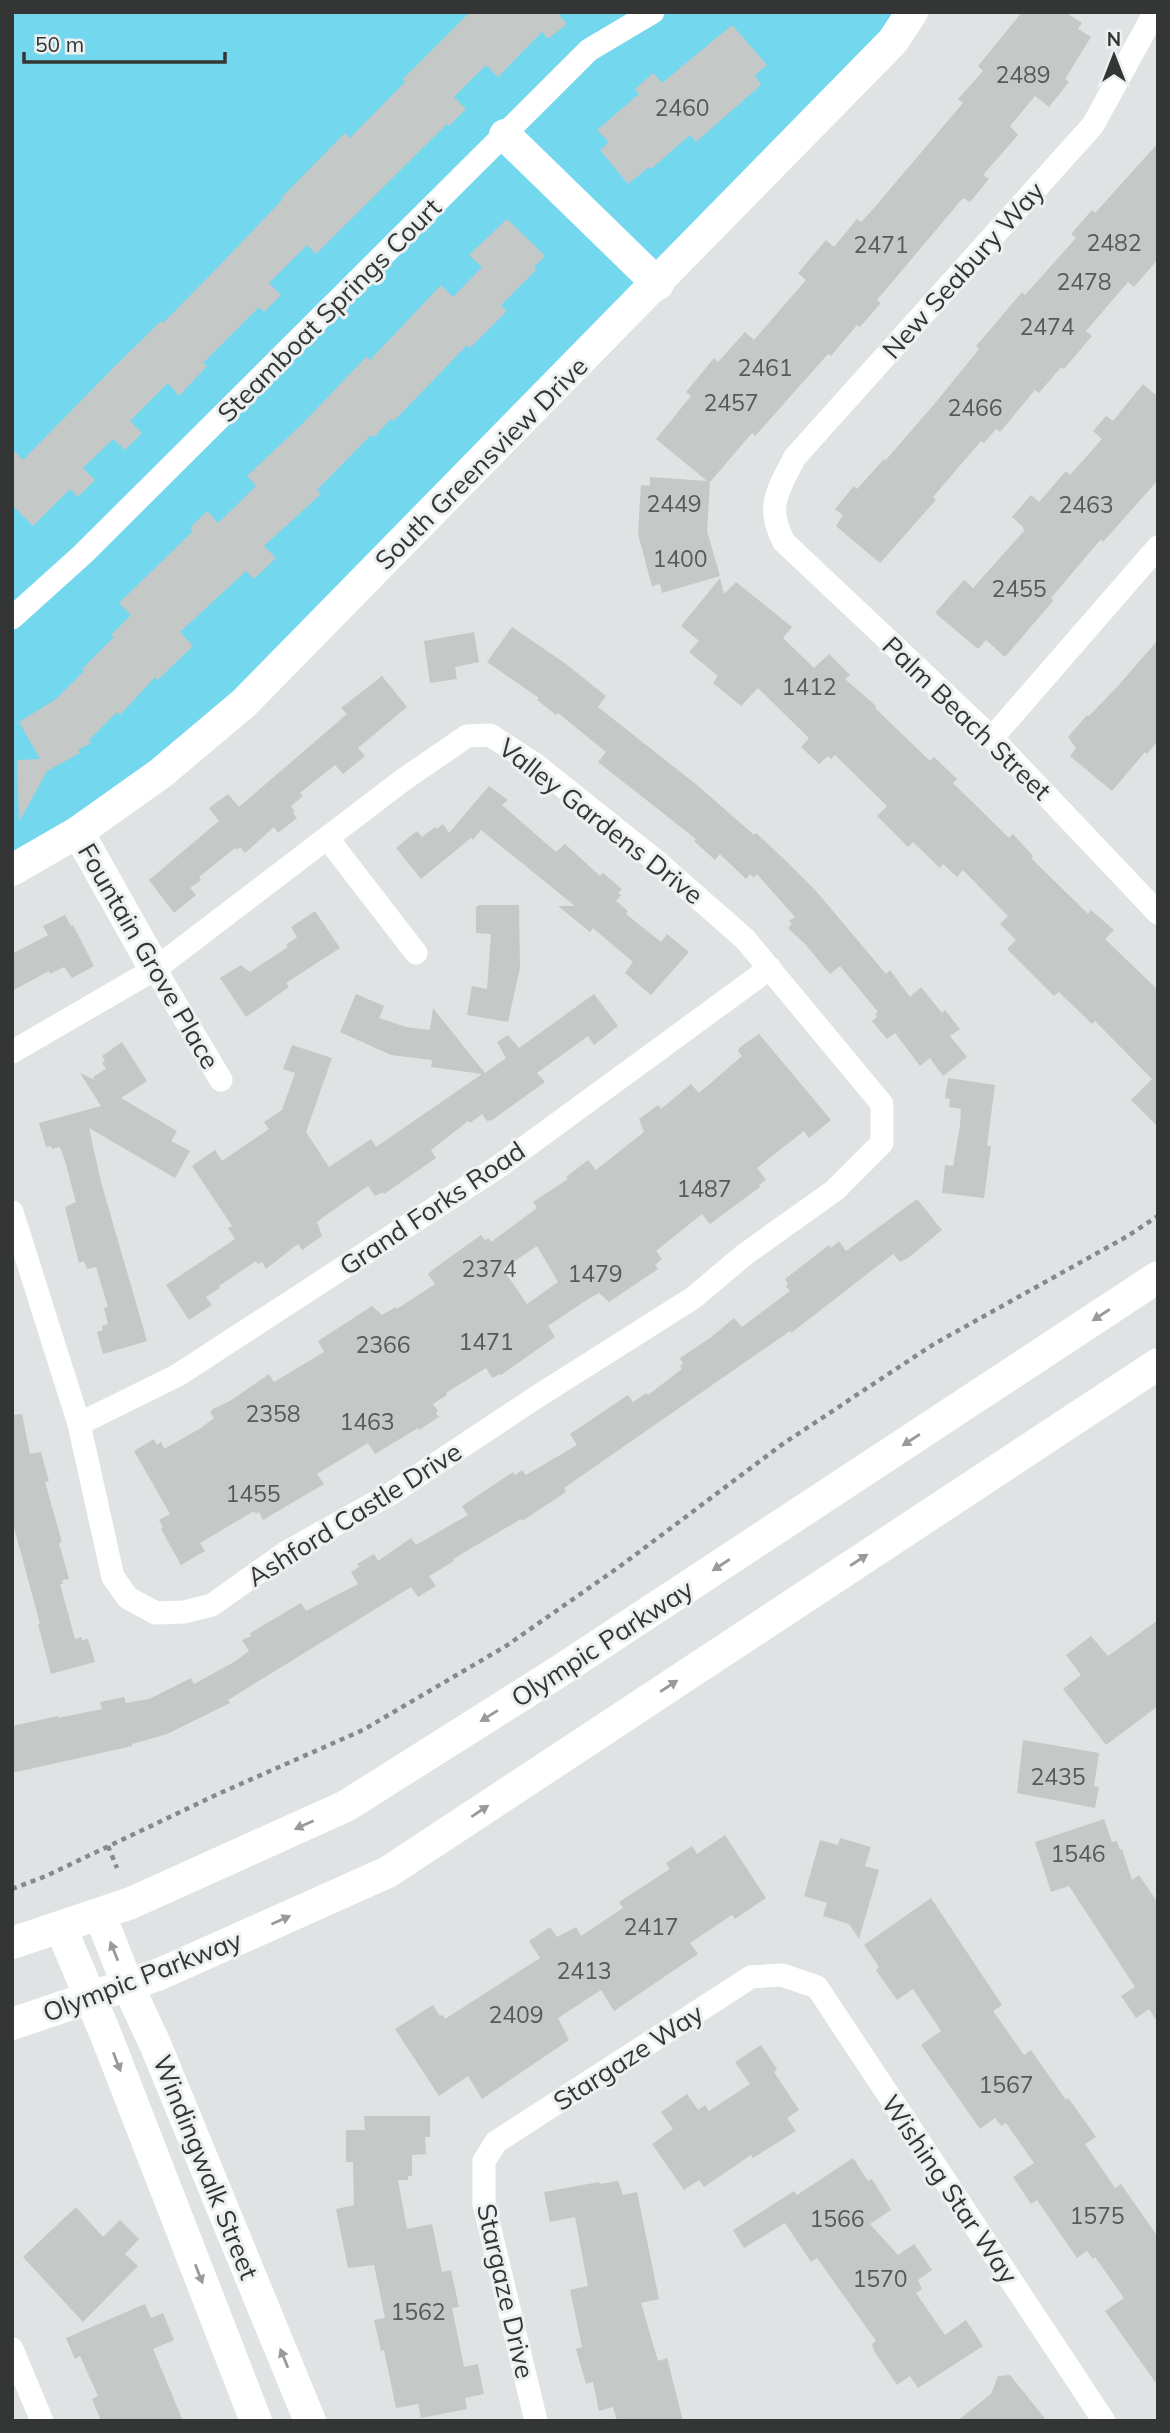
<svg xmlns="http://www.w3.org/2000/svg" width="1170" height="2433" font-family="Mulish,sans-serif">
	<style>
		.green { fill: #73d7ee }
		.building { fill: #c4c8c7; fill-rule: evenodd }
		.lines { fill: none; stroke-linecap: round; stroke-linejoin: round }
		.path { stroke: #868989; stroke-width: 4.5; stroke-dasharray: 5 5; stroke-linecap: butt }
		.street { stroke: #fff; stroke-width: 23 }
		.secondary { stroke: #fff; stroke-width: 32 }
		.oneway { fill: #9a9a9a }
		.labels { text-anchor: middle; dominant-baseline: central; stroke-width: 6; stroke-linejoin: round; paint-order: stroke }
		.number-label { font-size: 23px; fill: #585a5a }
		.street-label { font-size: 26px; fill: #343636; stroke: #ecf0f1 }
	</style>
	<rect width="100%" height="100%" fill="#dfe3e4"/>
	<!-- green -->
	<path class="green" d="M12,12H912L285,663L12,872Z"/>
	<!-- building -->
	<path class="building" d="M470,12H562L559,15L567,24L548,39L542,32L498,77L486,65L454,97L466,109L449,126L447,124L316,254L307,245L269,283L281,295L264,312L259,307L203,363L207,366L179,396L168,383L130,421L142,433L125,450L113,439L83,468L95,480L78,497L70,489L33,526L12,505V449L23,460L115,366L161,321L163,323L219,266L283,199L281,198L345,133L350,138L405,82L403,79Z
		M1022,12H1065L1082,23L1078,29L1091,37L1065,79L1069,82L1049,107L1035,96L1010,126L1018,135L983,175L989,179L970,202L963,198L877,300L881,303L860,327L857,325L831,356L828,354L755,436L752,433L710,482L707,531L720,576L662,593L660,584L652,586L638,534L641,485L650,486V477L707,481L656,439L691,396L686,392L714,358L718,362L745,332L754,340L806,280L798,273L826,240L834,247L857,219L861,222L874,208L963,103L958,99L983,71L978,66Z
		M732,25L767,65L755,75L761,85L696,142L690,135L651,169L649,167L628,184L600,150L609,142L597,130L639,94L635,89L653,73L662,83Z
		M1158,143V259L1134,287L1128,282L1086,331L1092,336L1064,369L1061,367L1039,393L1035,390L1000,432L996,429L984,443L981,441L933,497L936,500L880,563L836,526L843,515L835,509L854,486L857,489L884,459L885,461L936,402L979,349L976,346L995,324L1022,292L1025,295L1076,238L1071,234L1092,210L1095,213Z
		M507,219L545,256L534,267L536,270L501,305L507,311L470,348L467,345L394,421L391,419L374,437L371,435L317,490L321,494L264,546L276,558L254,579L246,571L180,632L193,646L158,680L155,677L120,715L117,712L89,740L91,743L78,750L80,753L47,771L19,822L17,760L40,759L19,722L56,699L84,671L82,669L114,637L111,635L131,615L119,603L193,531L190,528L207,511L218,523L256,486L247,476L303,423L367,356L370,360L441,285L453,297L482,267L469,255Z
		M1143,384L1158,397V480L1103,542L1101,539L1051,598L1053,601L1005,657L986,640L978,649L935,613L964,580L973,588L1024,531L1023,527L1012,517L1031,495L1039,502L1066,471L1070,475L1102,439L1093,431L1106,416L1113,421Z
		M720,578L724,594L736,582L792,627L783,638L814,668L829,654L850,675L845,679L876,706L875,708L930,761L934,757L957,779L953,783L1009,838L1013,834L1033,856L1031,858L1088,914L1091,910L1114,930L1105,939L1158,990V1127L1131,1100L1152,1079L1095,1021L1092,1024L1059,992L1054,996L1007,949L1016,940L1000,924L1008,916L963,870L957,877L943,864L940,868L913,842L908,847L877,816L887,806L835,755L831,759L828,756L819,764L801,747L809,738L758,688L741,706L713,683L718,676L689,652L699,641L681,626Z
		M512,627L566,664L606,696L598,707L697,785L754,835L756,833L786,861L816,891L886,974L890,970L910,997L921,987L942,1013L945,1010L960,1029L950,1036L967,1057L943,1076L930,1058L920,1066L895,1033L887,1039L872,1021L877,1017L875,1014L878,1012L840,966L830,974L805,944L788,928L792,924L789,921L795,917L757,874L754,878L750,874L746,879L720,854L715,860L694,841L696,839L598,762L606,752L558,713L556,715L537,700L539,698L487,662Z
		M474,632L479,662L455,667L457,679L430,683L424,641Z
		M1158,640V741L1147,754L1145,752L1112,791L1070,756L1076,748L1068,737L1087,715L1089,716L1117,687Z
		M382,676L407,707L358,748L365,756L343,774L335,765L300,793L303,796L291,806L295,812L293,813L297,818L278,833L274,827L245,853L240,847L236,850L235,848L199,877L201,880L190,888L196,895L174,913L149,880L219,821L209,808L228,794L239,807L347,714L341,708Z
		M489,786L508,800L502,805L556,852L565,844L600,876L603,873L622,889L618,893L621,895L616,901L628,911L626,914L661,942L667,934L689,952L651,995L625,973L633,962L593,928L590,932L558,906H575L481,830L473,840L471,838L421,879L396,848L417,831L422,837L435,827L437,829L443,824L449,833Z
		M479,905H519L520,968L508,1022L467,1015L472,986L487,989L491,934L476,933V907Z
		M315,911L340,948L286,983L289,987L246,1017L220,978L241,965L250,972L288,947L286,945L297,937L291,927Z
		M65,915L71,926L73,925L94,966L72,978L64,967L50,974L49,971L12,991V954L48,935L43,926Z
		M356,994L384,1006L379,1018L406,1027L430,1030L433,1008L485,1073L506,1058L497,1042L508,1035L519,1048L594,994L618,1026L594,1045L588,1036L537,1073L545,1082L492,1120L487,1121L482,1114L470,1123L468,1121L431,1150L436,1158L384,1194L383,1192L375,1196L368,1186L329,1213L317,1222L322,1236L302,1250L298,1244L266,1269L262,1262L258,1264L256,1261L219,1286L220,1288L206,1297L212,1305L189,1320L166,1285L235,1239L228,1228L232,1226L192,1166L215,1150L222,1161L269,1129L264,1122L282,1110L295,1073L283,1069L292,1045L332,1058L306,1132L329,1167L371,1139L376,1147L482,1074L431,1067L432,1060L391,1055L340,1032Z
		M759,1034L831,1120L809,1138L804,1131L757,1168L766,1180L759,1185L760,1187L710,1224L702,1214L656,1251L662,1259L655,1265L658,1269L609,1302L599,1293L585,1301L548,1326L555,1337L501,1375L500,1374L492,1378L486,1368L446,1393L447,1395L433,1404L438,1411L436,1413L439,1417L419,1430L418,1428L375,1454L368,1443L317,1474L324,1484L263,1520L259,1512L256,1514L254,1511L200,1543L205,1551L181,1565L161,1529L163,1527L159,1520L170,1514L134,1451L154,1439L157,1445L161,1442L164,1449L201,1428L214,1418L210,1412L213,1409L230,1401L269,1374L274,1382L324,1352L318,1341L372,1306L382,1315L396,1307L397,1309L435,1284L428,1274L435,1268L481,1235L485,1240L489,1238L491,1242L537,1208L533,1202L568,1179L566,1177L588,1160L596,1170L644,1132L639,1119L658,1105L661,1109L691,1084L699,1093L742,1056L738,1051L740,1047ZM537,1246L558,1282L527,1304L503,1269Z
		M122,1042L147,1081L121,1098L177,1131L171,1141L190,1151L175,1178L89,1128L101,1182L147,1341L103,1354L97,1332L103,1330L102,1326L108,1324L104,1308L108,1307L96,1267L87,1269L84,1261L79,1263L65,1207L76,1202L65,1161L60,1147L52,1149L51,1146L46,1147L39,1123L101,1106L80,1073L95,1080L93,1077L106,1069L102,1063L105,1061L102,1056Z
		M948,1078L995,1085L987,1146H991L984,1198L942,1193L945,1165L953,1166L960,1126L961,1109L949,1107L950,1099L945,1098Z
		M917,1199L942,1230L908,1258L900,1262L893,1254L791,1333L790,1331L564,1488L566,1492L522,1521L521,1519L453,1559L454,1561L429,1576L436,1586L418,1597L411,1587L228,1700L230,1703L167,1734L132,1744V1746L12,1773V1726L58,1716V1718L102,1709L100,1702L124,1697L126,1703L149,1699L191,1678L194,1684L234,1662L249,1651L242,1640L251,1636L250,1633L301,1603L306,1611L358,1584L351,1572L359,1567L357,1564L374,1554L378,1561L411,1538L416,1545L468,1515L462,1506L513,1472L515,1475L522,1470L526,1475L577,1445L570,1434L628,1395L633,1402L646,1393L648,1395L682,1369L680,1366L683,1364L680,1358L710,1338L734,1318L742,1327L790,1291L786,1286L788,1284L785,1279L829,1245L831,1248L839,1241L846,1251Z
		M22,1414L30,1454L41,1452L49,1481L45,1482L62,1542L59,1543L69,1579L62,1580L63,1584H60L75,1639L81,1637L82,1640L88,1639L95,1662L51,1674L38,1624H40L12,1520V1415Z
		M1158,1620V1706L1106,1745L1063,1689L1081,1675L1066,1655L1091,1636L1108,1656Z
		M1023,1740L1099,1753L1094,1786L1099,1787L1095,1808L1017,1793Z
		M1104,1819L1112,1842L1117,1841L1120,1850L1122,1849L1132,1880L1139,1875L1158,1903V2023L1149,2009L1136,2018L1121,1996L1135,1987L1069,1886L1051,1892L1035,1842Z
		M725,1835L766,1898L735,1919L732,1915L690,1943L698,1954L614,2011L601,1990L558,2018L569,2040L482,2099L468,2076L439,2096L395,2029L433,2005L440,2016L443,2015L445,2019L540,1958L529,1941L550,1927L557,1937L576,1927L581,1936L623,1908L619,1902L670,1869L666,1863L692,1846L697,1854Z
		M840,1838L871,1847L865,1866L879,1870L859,1939L849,1924L823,1916L827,1903L804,1896L820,1840L838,1845Z
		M931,1898L1002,2005L993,2011L1024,2055L1031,2050L1066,2100L1068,2098L1072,2103L1096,2137L1085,2144L1115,2188L1121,2184L1158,2237V2386L1105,2311L1124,2298L1095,2257L1093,2259L1087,2251L1077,2258L1037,2200L1031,2204L1013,2177L1034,2163L1006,2123L1001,2126L995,2118L980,2129L921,2045L941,2031L913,1989L897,2000L876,1970L879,1967L864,1945Z
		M761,2045L777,2069L774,2072L799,2110L787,2118L796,2131L753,2158L751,2155L704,2187L699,2180L684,2190L652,2144L673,2129L661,2112L687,2094L698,2110L705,2105L709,2111L750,2084L735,2062Z
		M364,2116H430V2137H425L426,2154L412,2155V2176H408V2180H398L407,2229L432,2224L442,2272L451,2270L459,2307L452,2308L464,2367L478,2364L484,2394L465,2398L467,2409L421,2418L418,2404L396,2408L384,2350L381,2351L374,2320L385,2318L374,2265L348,2268L336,2209L354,2205L353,2162H346V2130H365Z
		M853,2158L868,2181L872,2179L891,2210L870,2224L898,2255L914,2244L932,2270L918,2280L922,2289L916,2293L945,2335L966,2320L983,2346L918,2388L910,2376L897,2385L874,2351L872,2344L876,2341L817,2258L811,2262L785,2223L744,2248L733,2230L794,2191L797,2195Z
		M618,2181L623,2195L637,2192L659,2299L641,2303L658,2361L667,2358L683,2421H617L613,2407L599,2411L593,2382L586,2384L576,2349L582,2347L570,2290L588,2286L575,2217L550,2222L544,2192L599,2182L600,2184Z
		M76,2207L103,2237L120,2220L139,2239L125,2254L138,2266L83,2322L23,2257Z
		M145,2304L151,2318L163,2313L174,2340L153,2349L183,2421H101L92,2399L98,2396L80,2356L75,2359L66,2338Z
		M1010,2375L1047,2421H957L991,2394L998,2376Z"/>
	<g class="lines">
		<!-- path -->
		<path class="path" d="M108,1846L117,1868
			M12,1889L46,1876L218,1794L363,1730L506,1646L619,1567L784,1443L934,1344L1126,1237L1158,1216"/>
		<!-- street -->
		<path class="street" d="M1155,12L1093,125L795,457C778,490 765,507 784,542L992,738L1158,913
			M12,618L83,554L589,50L653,12
			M992,738L1158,547
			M328,839L416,953
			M155,969L221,1080
			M12,1052L155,969L403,780L467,736L490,735L536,765L655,860L745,939L882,1104V1143L835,1190L744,1255L693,1298L535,1398L392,1493L285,1553L212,1605L184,1612L156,1613L128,1598L113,1577L79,1424L12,1212
			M79,1424L178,1375L498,1167L770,968
			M12,2349L42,2421
			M536,2421L484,2204V2161L496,2142L751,1977L782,1975L817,1987L1104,2421"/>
		<!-- secondary -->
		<path class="secondary" d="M505,135L658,284
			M78,832L155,969
			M12,870L78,832L161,773L244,703L893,41L912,12
			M100,1915L128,1986L155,2044L310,2421
			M61,1928L106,2035L256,2421
			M12,1943L131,1903L346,1806L558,1672L1158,1277
			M12,2024L160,1974L388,1872L1158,1364"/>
	</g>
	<!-- one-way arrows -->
	<defs><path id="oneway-solid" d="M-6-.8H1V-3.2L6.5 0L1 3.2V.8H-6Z" transform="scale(1.75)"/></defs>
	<g class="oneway">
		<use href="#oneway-solid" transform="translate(1101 1315) rotate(147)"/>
		<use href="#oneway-solid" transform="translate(911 1440) rotate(147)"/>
		<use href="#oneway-solid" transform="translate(859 1560) rotate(-33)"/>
		<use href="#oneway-solid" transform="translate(721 1565) rotate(147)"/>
		<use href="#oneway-solid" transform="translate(669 1686) rotate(-33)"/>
		<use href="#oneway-solid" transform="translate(489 1716) rotate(148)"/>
		<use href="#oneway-solid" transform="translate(480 1811) rotate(-34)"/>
		<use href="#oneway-solid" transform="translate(304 1825) rotate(156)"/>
		<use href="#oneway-solid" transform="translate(281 1920) rotate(-24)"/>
		<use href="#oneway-solid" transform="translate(114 1951) rotate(-112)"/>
		<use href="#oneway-solid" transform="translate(117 2062) rotate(69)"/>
		<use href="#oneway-solid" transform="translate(199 2274) rotate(69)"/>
		<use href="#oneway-solid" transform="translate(284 2358) rotate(-112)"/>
	</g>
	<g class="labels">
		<!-- number labels -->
		<g class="number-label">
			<text x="1023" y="74">2489</text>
			<text x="682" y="107">2460</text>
			<text x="1114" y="242">2482</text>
			<text x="881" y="244">2471</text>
			<text x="1084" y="281">2478</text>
			<text x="1047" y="326">2474</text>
			<text x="765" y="367">2461</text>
			<text x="731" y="402">2457</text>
			<text x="975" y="407">2466</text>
			<text x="674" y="503">2449</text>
			<text x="1086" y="504">2463</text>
			<text x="680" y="558">1400</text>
			<text x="1019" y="588">2455</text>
			<text x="809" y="686">1412</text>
			<text x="704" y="1188">1487</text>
			<text x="489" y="1268">2374</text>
			<text x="595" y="1273">1479</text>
			<text x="486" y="1341">1471</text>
			<text x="383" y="1344">2366</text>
			<text x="273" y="1413">2358</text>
			<text x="367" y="1421">1463</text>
			<text x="253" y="1493">1455</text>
			<text x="1058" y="1776">2435</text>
			<text x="1078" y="1853">1546</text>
			<text x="651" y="1926">2417</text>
			<text x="584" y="1970">2413</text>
			<text x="516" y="2014">2409</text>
			<text x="1006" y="2084">1567</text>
			<text x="1097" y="2215">1575</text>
			<text x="837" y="2218">1566</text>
			<text x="880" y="2278">1570</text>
			<text x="418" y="2311">1562</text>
		</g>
		<!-- street labels -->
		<g class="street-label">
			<text transform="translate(963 270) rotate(-48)">New Seabury Way</text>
			<text transform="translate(329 310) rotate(-45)">Steamboat Springs Court</text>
			<text transform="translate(481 463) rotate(-45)">South Greensview Drive</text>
			<text transform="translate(967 718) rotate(44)">Palm Beach Street</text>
			<text transform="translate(601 821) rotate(38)">Valley Gardens Drive</text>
			<text transform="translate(149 956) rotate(60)">Fountain Grove Place</text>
			<text transform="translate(432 1208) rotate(-34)">Grand Forks Road</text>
			<text transform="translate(354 1514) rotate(-32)">Ashford Castle Drive</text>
			<text transform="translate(602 1643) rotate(-33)">Olympic Parkway</text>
			<text transform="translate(142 1976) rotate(-21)">Olympic Parkway</text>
			<text transform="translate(628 2057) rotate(-33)">Stargaze Way</text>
			<text transform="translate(206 2167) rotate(68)">Windingwalk Street</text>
			<text transform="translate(950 2189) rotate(56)">Wishing Star Way</text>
			<text transform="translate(506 2291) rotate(77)">Stargaze Drive</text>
		</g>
	</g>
	<!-- border -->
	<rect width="1170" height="2433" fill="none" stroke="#343636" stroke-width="28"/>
	<!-- north arrow -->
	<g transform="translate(1114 56)" stroke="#ecf0f1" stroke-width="5" paint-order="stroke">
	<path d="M0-5L12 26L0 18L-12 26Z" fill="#343636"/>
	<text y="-10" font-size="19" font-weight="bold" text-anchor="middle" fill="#343636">N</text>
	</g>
	<!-- scale -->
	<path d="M24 52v10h201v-10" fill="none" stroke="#343636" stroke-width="3.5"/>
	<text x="35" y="52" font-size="21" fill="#343636" stroke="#ecf0f1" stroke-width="5" paint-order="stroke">50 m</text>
</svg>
